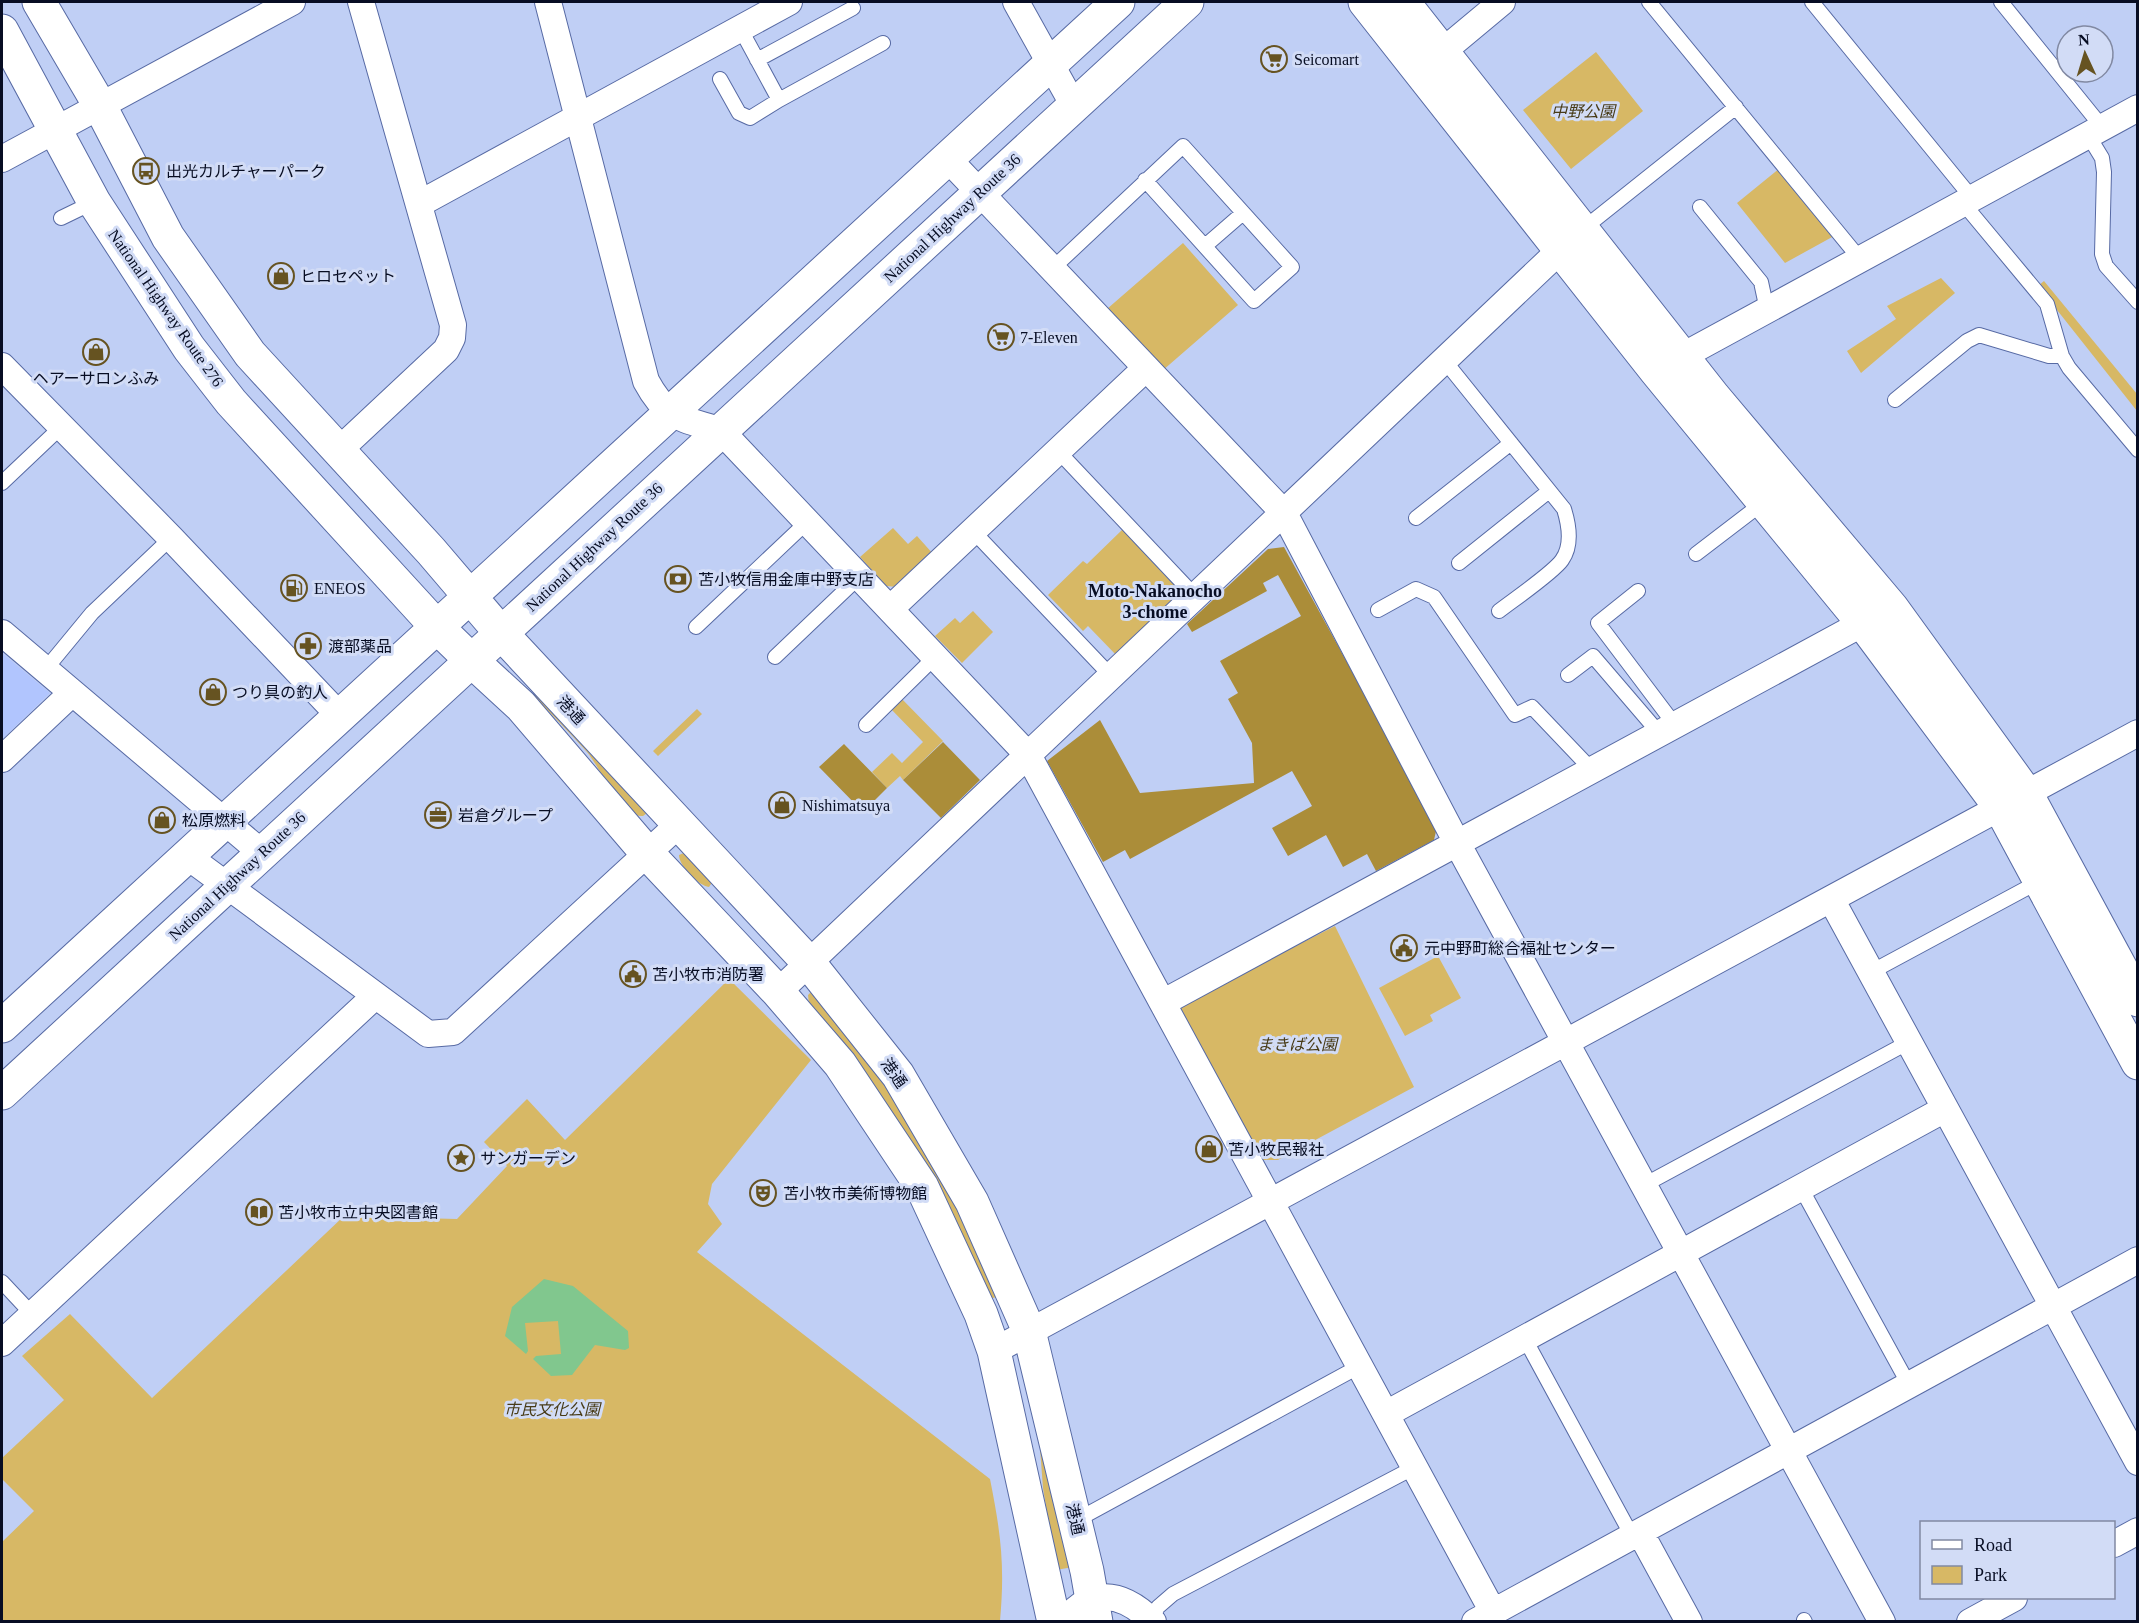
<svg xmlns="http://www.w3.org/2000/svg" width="2139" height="1623" font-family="'Times New Roman','Noto Sans JP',serif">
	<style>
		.built { fill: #b1c5fe }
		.green { fill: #d7b865 }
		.forest { fill: #ab8d39 }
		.water { fill: #81c78e }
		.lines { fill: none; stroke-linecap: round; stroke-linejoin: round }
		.lane-casing { stroke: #576aa4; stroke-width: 16 }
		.street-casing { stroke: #576aa4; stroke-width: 28 }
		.secondary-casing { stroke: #576aa4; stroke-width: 35 }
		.highway-casing { stroke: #576aa4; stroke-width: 35 }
		.lane { stroke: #fff; stroke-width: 14 }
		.street { stroke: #fff; stroke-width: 26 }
		.secondary { stroke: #fff; stroke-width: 33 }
		.highway { stroke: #fff; stroke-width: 33 }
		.labels { text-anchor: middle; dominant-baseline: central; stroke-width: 6; stroke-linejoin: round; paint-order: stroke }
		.poi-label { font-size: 16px; fill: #070d23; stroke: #d2dcf6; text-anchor: start }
		.park-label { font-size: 16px; font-style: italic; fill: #483b17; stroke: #d2dcf6 }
		.street-label { font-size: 16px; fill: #070d23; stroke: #d2dcf6 }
		.neighbourhood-label { font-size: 18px; font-weight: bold; fill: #070d23; stroke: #d2dcf6 }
	</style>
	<rect width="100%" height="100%" fill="#c0cff5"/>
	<!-- built -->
	<path class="built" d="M2,653L50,693L2,739Z"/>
	<!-- green -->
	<path class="green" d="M1596,52L1643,111L1571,169L1523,110Z
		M1780,168L1834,236L1785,263L1737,203Z
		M1183,243L1238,305L1162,371L1107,309Z
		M1941,278L1955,293L1861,373L1847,351L1896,319L1887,306Z
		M2044,281L2137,394V411L2038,286Z
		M893,528L908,544L917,536L934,555L898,587L886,586L860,557Z
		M1123,529L1186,594L1119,658L1088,626L1083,631L1048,595L1083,561L1087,564Z
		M973,611L993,632L962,663L935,636L955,618L960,623Z
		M538,690L647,813L643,816C623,819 599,766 587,752C570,733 551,714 533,695Z
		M901,698L943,741L903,780L900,776L887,788L872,772L892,753L902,763L923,742L890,708Z
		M697,709L702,714L658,756L653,751Z
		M686,852L713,881L709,887C699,886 679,866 679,855Z
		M1335,926L1414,1087L1278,1160H1263L1178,1006Z
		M1438,956L1461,998L1430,1015L1433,1021L1405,1036L1379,988Z
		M729,979L811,1060L712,1184L708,1204L722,1224L697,1252L990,1479C1001,1534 1005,1566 1000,1621L2,1622V1542L34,1511L2,1479V1458L64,1400L22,1356L70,1314L152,1398L344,1216L457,1219L507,1166L484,1142L527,1099L565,1140Z
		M811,992L867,1054L943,1169L997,1297L988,1299L809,1004L808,995Z
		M1038,1422L1073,1567L1056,1570L1043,1488Z"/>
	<!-- forest -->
	<path class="forest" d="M1284,547L1437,827L1434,840L1376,871L1367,854L1343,867L1326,835L1288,856L1272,828L1312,806L1292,771L1130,859L1125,850L1103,862L1047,761L1100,720L1140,793L1254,783L1252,743L1228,699L1238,693L1220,661L1301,616L1278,575L1263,583L1267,591L1192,632L1187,624L1268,549Z
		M943,742L980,780L941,818L903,780Z
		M844,744L887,788L863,812L819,767Z"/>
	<!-- water -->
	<path class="water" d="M544,1279L573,1286L628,1331L629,1348L625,1350L595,1345L572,1375L551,1376L533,1359L536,1356L561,1354L558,1321L525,1323L528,1351L526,1354L505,1336L512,1307Z"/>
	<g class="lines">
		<defs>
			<path id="lane" d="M1649,2L1860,259
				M1812,2L1972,198
				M2001,2L2102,127
				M740,28L779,100L883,43
				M757,60L853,8
				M720,79L739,113L750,118L779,100
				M2088,135L2102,158L2104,172L2102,254L2106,266L2138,302
				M1963,203L2047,304L2062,356L2069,368L2138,450
				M1700,207L1761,282L1767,310
				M61,218L94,202
				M1583,229L1736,107
				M1205,246L1243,213
				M1052,269L1183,146L1292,267L1254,301L1145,180
				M1444,360L1564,509C1569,525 1572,546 1562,560C1553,573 1513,600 1499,611
				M1895,400L1967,341L1979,335L2049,356H2062
				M1058,451L1195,596
				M2,483L60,428
				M1416,518L1511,443
				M973,531L1111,676
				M1696,554L1764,502
				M1459,563L1549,491
				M1638,591L1598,623L1675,725
				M1378,610L1416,589L1434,597L1515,715L1532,707L1592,770
				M696,627L807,522
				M775,657L859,577
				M45,670L92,613L171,538
				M1568,675L1593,656L1659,733
				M866,725L935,657
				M1871,972L2040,881
				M1644,1185L1909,1042
				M1801,1188L1909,1385
				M2,1282L32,1314
				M1525,1339L1632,1536
				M1075,1521L1360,1366
				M1804,1620L1805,1622
				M1150,1622L1158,1607L1173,1594L1415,1467"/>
			<path id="street" d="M548,2L646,381C667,420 682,418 721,431L1028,755L1493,1612
				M1016,2L1074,106
				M1442,52L1502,2
				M2,159L292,2
				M948,159L1284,513L1457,843L1882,1622
				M419,204L789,2
				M1666,365L2138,108
				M2,366L171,538L339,715
				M337,452L446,350L452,338L453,325L361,2
				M890,609L1146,368
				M2,633L262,853
				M2,759L72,693
				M187,856L428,1034L453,1032L678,825
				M1831,899L2138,1462
				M778,992L1572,239
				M1164,1002L1878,615
				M2,1343L375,996
				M994,1351L2138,733
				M1386,1414L1945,1109
				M1640,1532L1689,1622
				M2114,1544L2138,1531
				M1061,1622C1070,1615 1082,1602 1093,1599C1117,1592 1137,1606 1153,1622
				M1475,1622L2138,1260
				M1970,1622L2014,1598"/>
			<path id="secondary" d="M1365,2L1656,371L1863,623L2000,807L2138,1063
				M1403,2L1714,397L1892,608L2026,793L2138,1000
				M501,633L809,963L898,1075L972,1202L1029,1331L1087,1571L1096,1622
				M471,660L521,706L647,853L778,992L840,1064L922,1187L981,1314L994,1351L1054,1622"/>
			<path id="highway" d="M39,2L100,106L168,237L250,354L431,551L501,633
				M2,31L94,202L189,348L231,402L436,626L471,660
				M2,1026L1118,2
				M2,1093L1187,2"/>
		</defs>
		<!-- lane casing -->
		<use href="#lane" class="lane-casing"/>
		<!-- street casing -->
		<use href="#street" class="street-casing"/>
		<!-- secondary casing -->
		<use href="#secondary" class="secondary-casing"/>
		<!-- highway casing -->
		<use href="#highway" class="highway-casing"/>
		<!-- lane -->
		<use href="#lane" class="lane"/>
		<!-- street -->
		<use href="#street" class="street"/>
		<!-- secondary -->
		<use href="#secondary" class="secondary"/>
		<!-- highway -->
		<use href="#highway" class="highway"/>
	</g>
	<!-- icons -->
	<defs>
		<symbol id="supermarket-ring" viewBox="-11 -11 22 22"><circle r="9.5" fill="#d2dcf6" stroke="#665321" stroke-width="1.5"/><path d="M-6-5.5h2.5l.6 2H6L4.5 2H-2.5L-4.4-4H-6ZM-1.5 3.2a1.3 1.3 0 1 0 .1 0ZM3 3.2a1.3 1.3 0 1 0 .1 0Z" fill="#665321"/></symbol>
		<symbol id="bus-ring" viewBox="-11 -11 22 22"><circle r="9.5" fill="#d2dcf6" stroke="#665321" stroke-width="1.5"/><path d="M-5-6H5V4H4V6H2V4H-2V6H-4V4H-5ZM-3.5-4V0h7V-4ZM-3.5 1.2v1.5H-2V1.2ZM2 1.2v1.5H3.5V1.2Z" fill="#665321"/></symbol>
		<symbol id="shop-ring" viewBox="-11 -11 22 22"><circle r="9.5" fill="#d2dcf6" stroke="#665321" stroke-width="1.5"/><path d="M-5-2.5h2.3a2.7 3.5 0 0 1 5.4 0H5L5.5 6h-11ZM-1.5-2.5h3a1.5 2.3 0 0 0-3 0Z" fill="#665321"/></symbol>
		<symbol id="bank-ring" viewBox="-11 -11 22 22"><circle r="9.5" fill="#d2dcf6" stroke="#665321" stroke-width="1.5"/><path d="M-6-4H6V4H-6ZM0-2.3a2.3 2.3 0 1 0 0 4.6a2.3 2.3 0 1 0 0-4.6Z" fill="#665321"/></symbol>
		<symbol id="fuel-ring" viewBox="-11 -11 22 22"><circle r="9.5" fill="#d2dcf6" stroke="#665321" stroke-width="1.5"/><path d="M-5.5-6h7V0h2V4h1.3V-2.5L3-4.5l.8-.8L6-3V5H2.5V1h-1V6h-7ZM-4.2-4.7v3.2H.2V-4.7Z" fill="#665321"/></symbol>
		<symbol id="pharmacy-ring" viewBox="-11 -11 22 22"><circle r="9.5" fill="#d2dcf6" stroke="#665321" stroke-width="1.5"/><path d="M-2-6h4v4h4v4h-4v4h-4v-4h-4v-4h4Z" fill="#665321"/></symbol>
		<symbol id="office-ring" viewBox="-11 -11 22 22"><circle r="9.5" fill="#d2dcf6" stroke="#665321" stroke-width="1.5"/><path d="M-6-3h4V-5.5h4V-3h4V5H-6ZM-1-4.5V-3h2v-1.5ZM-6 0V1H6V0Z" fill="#665321"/></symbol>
		<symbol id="civic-ring" viewBox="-11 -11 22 22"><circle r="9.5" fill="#d2dcf6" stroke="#665321" stroke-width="1.5"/><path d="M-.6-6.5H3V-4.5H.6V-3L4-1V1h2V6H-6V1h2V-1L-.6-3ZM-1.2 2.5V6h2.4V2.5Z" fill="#665321"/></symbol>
		<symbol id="sight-ring" viewBox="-11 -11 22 22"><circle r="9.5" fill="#d2dcf6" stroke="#665321" stroke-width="1.5"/><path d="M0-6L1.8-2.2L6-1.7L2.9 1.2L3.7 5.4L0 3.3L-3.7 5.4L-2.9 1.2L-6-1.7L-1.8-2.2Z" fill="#665321"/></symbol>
		<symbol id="theatre-ring" viewBox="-11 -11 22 22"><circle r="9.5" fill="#d2dcf6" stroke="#665321" stroke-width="1.5"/><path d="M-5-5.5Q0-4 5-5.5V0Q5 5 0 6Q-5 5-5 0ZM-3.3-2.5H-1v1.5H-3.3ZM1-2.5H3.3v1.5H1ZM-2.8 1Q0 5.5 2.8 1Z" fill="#665321"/></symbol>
		<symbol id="library-ring" viewBox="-11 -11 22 22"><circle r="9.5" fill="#d2dcf6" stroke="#665321" stroke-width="1.5"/><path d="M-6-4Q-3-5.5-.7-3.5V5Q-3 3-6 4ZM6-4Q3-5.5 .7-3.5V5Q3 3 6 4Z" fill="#665321"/></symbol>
	</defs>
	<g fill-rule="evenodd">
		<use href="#supermarket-ring" x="1259" y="44" width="30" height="30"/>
		<use href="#bus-ring" x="131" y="156" width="30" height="30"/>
		<use href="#shop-ring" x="266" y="261" width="30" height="30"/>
		<use href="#supermarket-ring" x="986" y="322" width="30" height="30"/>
		<use href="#shop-ring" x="81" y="337" width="30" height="30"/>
		<use href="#bank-ring" x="663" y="564" width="30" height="30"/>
		<use href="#fuel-ring" x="279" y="573" width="30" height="30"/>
		<use href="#pharmacy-ring" x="293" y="631" width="30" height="30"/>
		<use href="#shop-ring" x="198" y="677" width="30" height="30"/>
		<use href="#shop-ring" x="767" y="790" width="30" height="30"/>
		<use href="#office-ring" x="423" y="800" width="30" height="30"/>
		<use href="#shop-ring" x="147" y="805" width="30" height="30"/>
		<use href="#civic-ring" x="1389" y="933" width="30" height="30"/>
		<use href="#civic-ring" x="618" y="959" width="30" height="30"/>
		<use href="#shop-ring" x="1194" y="1134" width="30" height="30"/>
		<use href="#sight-ring" x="446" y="1143" width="30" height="30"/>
		<use href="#theatre-ring" x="748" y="1178" width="30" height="30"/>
		<use href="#library-ring" x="244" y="1197" width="30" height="30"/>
	</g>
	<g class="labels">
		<!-- poi labels -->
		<g class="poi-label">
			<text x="1294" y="59">Seicomart</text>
			<text x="166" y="171">出光カルチャーパーク</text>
			<text x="300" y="276">ヒロセペット</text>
			<text x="1020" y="337">7-Eleven</text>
			<text x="96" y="378" text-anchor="middle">ヘアーサロンふみ</text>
			<text x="698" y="579">苫小牧信用金庫中野支店</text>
			<text x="314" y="588">ENEOS</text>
			<text x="328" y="646">渡部薬品</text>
			<text x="232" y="692">つり具の釣人</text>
			<text x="802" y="805">Nishimatsuya</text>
			<text x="458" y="815">岩倉グループ</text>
			<text x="182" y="820">松原燃料</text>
			<text x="1424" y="948">元中野町総合福祉センター</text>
			<text x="652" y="974">苫小牧市消防署</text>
			<text x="1228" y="1149">苫小牧民報社</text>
			<text x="480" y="1158">サンガーデン</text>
			<text x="783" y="1193">苫小牧市美術博物館</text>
			<text x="278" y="1212">苫小牧市立中央図書館</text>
		</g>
		<!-- park labels -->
		<g class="park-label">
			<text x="1583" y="111">中野公園</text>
			<text x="1297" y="1044">まきば公園</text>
			<text x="552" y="1409">市民文化公園</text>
		</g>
		<!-- street labels -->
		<g class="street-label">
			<text transform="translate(952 218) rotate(-43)">National Highway Route 36</text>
			<text transform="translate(166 308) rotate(55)">National Highway Route 276</text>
			<text transform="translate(594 547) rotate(-43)">National Highway Route 36</text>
			<text transform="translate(571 710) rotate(47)">港通</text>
			<text transform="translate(237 876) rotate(-43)">National Highway Route 36</text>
			<text transform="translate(894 1073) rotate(55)">港通</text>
			<text transform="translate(1075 1519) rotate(77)">港通</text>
		</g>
		<!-- neighbourhood labels -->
		<g class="neighbourhood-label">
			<text x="1155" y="591">Moto-Nakanocho<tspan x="1155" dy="21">3-chome</tspan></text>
		</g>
	</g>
	<!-- border -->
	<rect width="2139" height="1623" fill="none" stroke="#070d23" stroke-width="6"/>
	<!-- legend -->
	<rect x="1920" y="1521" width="195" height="78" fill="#d2dcf6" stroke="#8189a2" stroke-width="1.5"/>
	<rect x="1932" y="1540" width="30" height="9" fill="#ffffff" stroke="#8189a2" stroke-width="1.5"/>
	<text x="1974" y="1551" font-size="18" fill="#070d23">Road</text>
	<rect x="1932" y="1566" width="30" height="18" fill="#d7b865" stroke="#8189a2" stroke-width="1.5"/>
	<text x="1974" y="1581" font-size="18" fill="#070d23">Park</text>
	<!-- north arrow -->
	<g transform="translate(2085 54) rotate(356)"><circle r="28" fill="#d2dcf6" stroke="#8189a2" stroke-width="1.5"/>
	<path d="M0-4.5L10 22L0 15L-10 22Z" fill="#665321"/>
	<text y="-9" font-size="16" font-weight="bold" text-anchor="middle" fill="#070d23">N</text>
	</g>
</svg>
